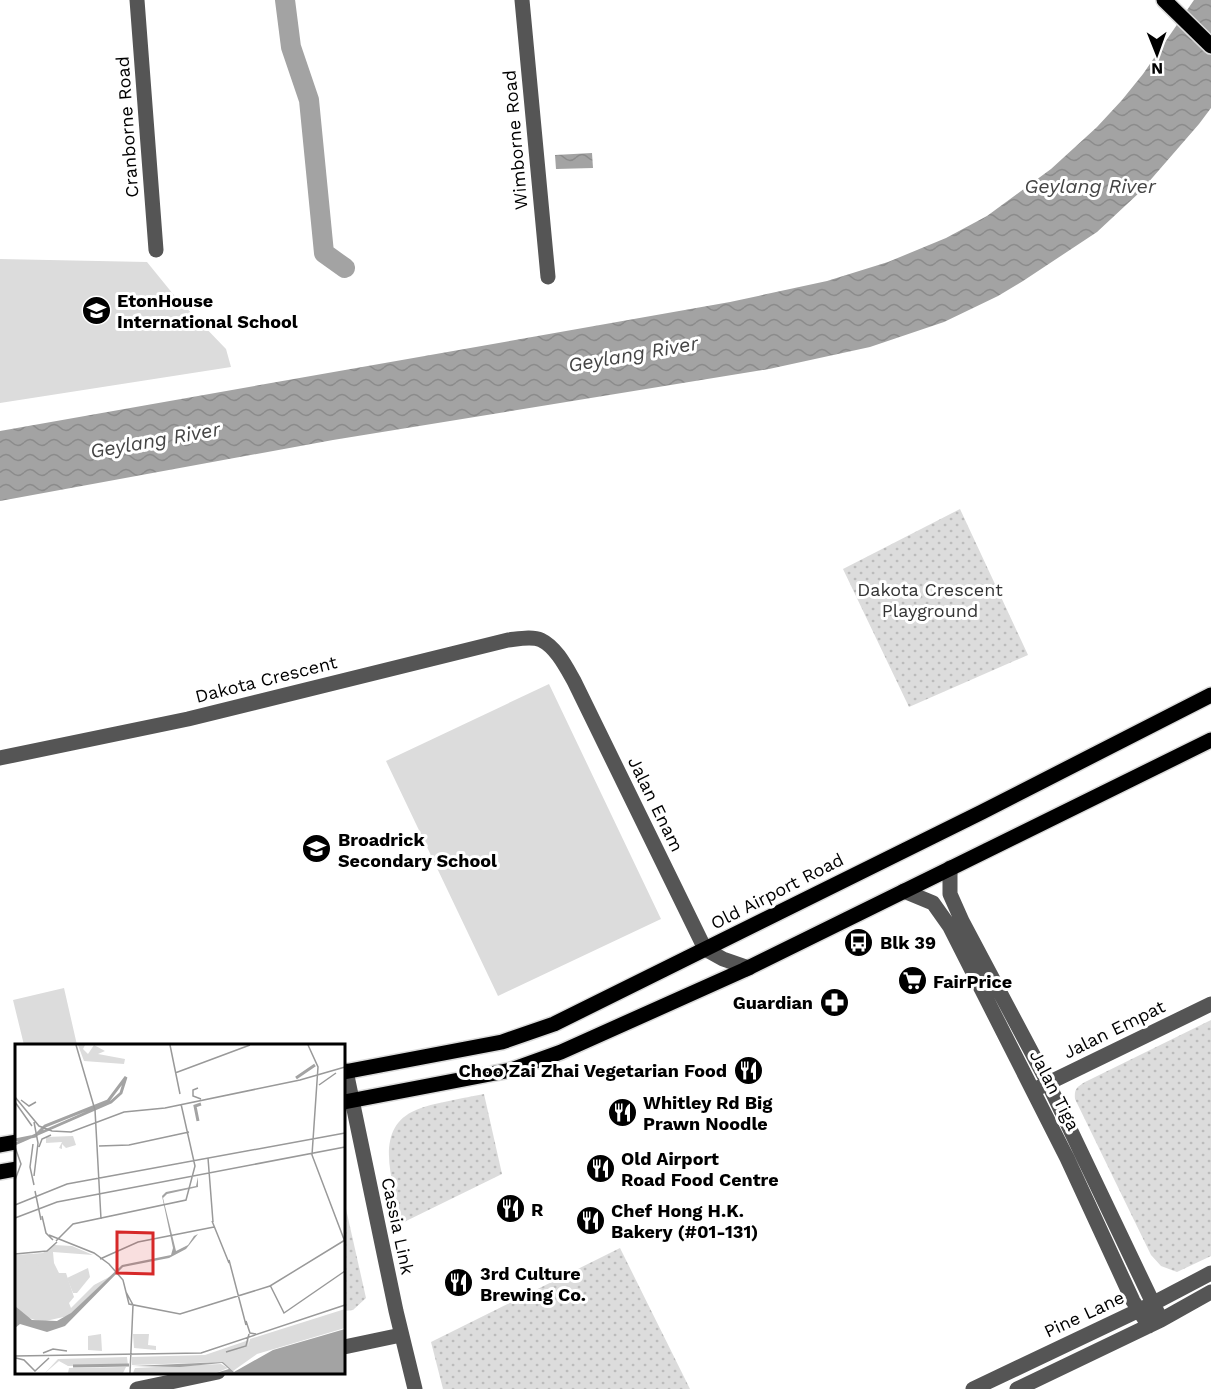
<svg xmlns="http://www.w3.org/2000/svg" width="1211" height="1389" font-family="'Work Sans',sans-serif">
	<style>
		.grass { fill: url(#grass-dots) }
		.garden { fill: #dcdcdc }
		.water { fill: url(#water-waves) }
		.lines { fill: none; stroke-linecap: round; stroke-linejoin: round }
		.canal { stroke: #a3a3a3; stroke-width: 20 }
		.major-casing { stroke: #dbdbdb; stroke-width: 18 }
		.minor { stroke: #555; stroke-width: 15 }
		.major { stroke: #000; stroke-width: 15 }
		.labels { text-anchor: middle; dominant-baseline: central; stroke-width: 6; stroke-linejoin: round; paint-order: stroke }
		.street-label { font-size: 18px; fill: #000; stroke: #fff }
		.poi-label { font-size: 18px; font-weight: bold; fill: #000; stroke: #fff; text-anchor: start }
		.park-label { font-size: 18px; fill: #333; stroke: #fff }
		.water-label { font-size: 20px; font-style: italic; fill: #444; stroke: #fff }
		.inset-river { fill: none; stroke: #a3a3a3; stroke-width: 3 }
		.inset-road { fill: none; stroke: #999; stroke-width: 1.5 }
		.view { fill: #d62828; fill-opacity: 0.15; stroke: #d62828; stroke-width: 3 }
		.inset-edge { fill: none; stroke: #000; stroke-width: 3 }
	</style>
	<defs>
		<pattern id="grass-dots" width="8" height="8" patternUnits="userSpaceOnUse" patternTransform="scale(1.5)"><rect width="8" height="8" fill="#dcdcdc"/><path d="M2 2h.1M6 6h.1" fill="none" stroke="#bbb" stroke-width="1.8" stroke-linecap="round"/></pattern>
		<pattern id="water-waves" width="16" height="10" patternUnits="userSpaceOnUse" patternTransform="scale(1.5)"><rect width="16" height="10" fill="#a3a3a3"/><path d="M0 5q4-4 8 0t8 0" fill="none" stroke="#8b8b8b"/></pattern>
	</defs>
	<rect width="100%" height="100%" fill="#fff"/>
	<!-- grass -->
	<path class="grass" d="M960,509L1028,655L909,707L843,569Z
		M1211,1020V1256L1177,1272L1161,1266L1151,1255L1075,1099C1074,1089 1077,1087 1085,1082Z
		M484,1094L502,1174L402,1223C395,1187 370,1129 416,1110C432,1103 465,1098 484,1094Z
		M344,1200L366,1298L353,1310L344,1311Z
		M620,1248L690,1389H443L431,1342Z"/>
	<!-- garden -->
	<path class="garden" d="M0,259L147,262L173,294L226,349L231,367L0,403Z
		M549,684L661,919L498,996L386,761Z
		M64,988L77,1045H24L13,1000Z"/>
	<!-- water -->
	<path class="water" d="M1194,0H1211V108L1199,124L1140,192L1097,232L1023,281L998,296L944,322L870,347L769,369L333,440L0,501V431L730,302L827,281L888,262L946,238L987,216L1051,169L1097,127L1122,100L1143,74Z
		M592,153L593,168L556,169L555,155Z"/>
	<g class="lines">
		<!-- canal -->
		<path class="canal" d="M285,0L291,47L309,100L324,253L345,268"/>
		<defs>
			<path id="major" d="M1164,0L1211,46
				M344,1072L502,1042L554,1024L982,812L1211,695
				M344,1102L511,1070L561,1052L744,970L1211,740
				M0,1145L16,1142
				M0,1172L16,1169"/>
		</defs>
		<!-- major casing -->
		<use href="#major" class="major-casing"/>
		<!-- minor -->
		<path class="minor" d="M137,0L156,250
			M522,0L548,277
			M0,758L188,719L508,640C518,639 532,636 541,640C556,647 566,667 574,681L705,949L723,959L749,968
			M950,868V894L962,921L1048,1083L1161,1320
			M904,891L933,903L950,927L1067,1158L1133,1301L1149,1326
			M346,1071L396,1311L415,1389
			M1038,1088L1211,1004
			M344,1347L401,1335
			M137,1389L218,1372
			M973,1389L1152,1304L1211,1273
			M1017,1389L1161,1320L1211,1292"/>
		<!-- major -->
		<use href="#major" class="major"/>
	</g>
	<!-- icons -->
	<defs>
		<symbol id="school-disc" viewBox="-11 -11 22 22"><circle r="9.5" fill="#000" stroke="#fff"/><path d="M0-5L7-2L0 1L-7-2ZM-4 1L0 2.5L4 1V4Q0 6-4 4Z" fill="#fff"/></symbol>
		<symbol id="bus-disc" viewBox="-11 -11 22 22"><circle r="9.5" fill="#000" stroke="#fff"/><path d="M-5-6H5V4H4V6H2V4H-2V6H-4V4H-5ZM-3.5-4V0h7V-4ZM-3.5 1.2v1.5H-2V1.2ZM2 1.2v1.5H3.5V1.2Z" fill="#fff"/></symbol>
		<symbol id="supermarket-disc" viewBox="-11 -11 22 22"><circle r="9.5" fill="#000" stroke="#fff"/><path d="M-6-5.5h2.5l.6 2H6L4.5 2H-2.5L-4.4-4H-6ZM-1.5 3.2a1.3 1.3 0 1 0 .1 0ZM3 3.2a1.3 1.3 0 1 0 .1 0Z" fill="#fff"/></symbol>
		<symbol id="pharmacy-disc" viewBox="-11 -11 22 22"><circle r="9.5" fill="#000" stroke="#fff"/><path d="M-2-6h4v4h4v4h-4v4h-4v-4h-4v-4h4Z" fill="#fff"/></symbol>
		<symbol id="restaurant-disc" viewBox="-11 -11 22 22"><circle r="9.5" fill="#000" stroke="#fff"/><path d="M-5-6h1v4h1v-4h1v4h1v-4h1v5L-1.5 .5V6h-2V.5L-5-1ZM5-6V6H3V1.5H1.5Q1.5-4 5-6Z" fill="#fff"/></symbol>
	</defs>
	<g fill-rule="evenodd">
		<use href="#school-disc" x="80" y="294" width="33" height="33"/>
		<use href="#school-disc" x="300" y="832" width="33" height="33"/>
		<use href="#bus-disc" x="842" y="926" width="33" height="33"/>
		<use href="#supermarket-disc" x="896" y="964" width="33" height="33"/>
		<use href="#pharmacy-disc" x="818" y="986" width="33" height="33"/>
		<use href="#restaurant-disc" x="732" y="1054" width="33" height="33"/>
		<use href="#restaurant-disc" x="606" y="1096" width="33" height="33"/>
		<use href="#restaurant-disc" x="584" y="1152" width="33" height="33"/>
		<use href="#restaurant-disc" x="494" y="1192" width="33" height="33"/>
		<use href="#restaurant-disc" x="574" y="1204" width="33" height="33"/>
		<use href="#restaurant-disc" x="442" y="1266" width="33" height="33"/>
	</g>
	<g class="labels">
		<!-- street labels -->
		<g class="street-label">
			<text transform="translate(127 127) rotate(-94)">Cranborne Road</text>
			<text transform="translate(515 140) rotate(-95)">Wimborne Road</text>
			<text transform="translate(266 679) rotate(-14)">Dakota Crescent</text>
			<text transform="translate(656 804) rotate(64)">Jalan Enam</text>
			<text transform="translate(777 891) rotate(-27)">Old Airport Road</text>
			<text transform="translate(1114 1029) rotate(-26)">Jalan Empat</text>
			<text transform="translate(1055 1090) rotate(63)">Jalan Tiga</text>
			<text transform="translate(398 1226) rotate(78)">Cassia Link</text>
			<text transform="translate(1084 1314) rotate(-25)">Pine Lane</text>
		</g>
		<!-- poi labels -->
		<g class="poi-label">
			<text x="117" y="300">EtonHouse<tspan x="117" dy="21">International School</tspan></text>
			<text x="338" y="839">Broadrick<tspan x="338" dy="21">Secondary School</tspan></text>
			<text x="880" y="942">Blk 39</text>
			<text x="933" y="981">FairPrice</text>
			<text x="813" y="1002" text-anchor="end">Guardian</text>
			<text x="727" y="1070" text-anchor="end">Choo Zai Zhai Vegetarian Food</text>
			<text x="643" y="1102">Whitley Rd Big<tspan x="643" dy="21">Prawn Noodle</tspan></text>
			<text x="621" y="1158">Old Airport<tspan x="621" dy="21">Road Food Centre</tspan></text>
			<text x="531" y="1209">R</text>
			<text x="611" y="1210">Chef Hong H.K.<tspan x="611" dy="21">Bakery (#01-131)</tspan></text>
			<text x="480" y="1273">3rd Culture<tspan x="480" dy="21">Brewing Co.</tspan></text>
		</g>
		<!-- park labels -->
		<g class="park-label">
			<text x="930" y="589">Dakota Crescent<tspan x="930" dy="21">Playground</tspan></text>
		</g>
		<!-- water labels -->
		<g class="water-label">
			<text x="1090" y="186">Geylang River</text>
			<text transform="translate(633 354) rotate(-10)">Geylang River</text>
			<text transform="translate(155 440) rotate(-10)">Geylang River</text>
		</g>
	</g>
	<!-- overview -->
	<g transform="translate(15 1044)">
		<rect width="330" height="330" fill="#fff"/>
		<path d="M63,1H70L68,5L73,10L79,1L90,7L83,10L110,15L109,20L69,17ZM58,92L61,101L51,104L47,100V105L44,104L47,98L31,99V93ZM39,201L57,202L78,211L38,208L39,219L44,229H51L59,253L54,259L56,264L79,241L96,232L53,272L26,278L11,273L0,262V211L28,209ZM330,265V284L242,310L218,327L208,318L117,321V313L190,311L234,296L233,302L235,295ZM118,290H134L133,301L141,302V306L119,304ZM112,313L113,321L53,322L44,317L30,329L43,315Z" fill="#dcdcdc"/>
		<path d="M206,320L213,324L201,329H118L120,324ZM111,323L108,329H53L54,324Z" fill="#dcdcdc"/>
		<path d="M3 230a12 12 0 1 1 24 0a12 12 0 1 1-24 0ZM73,224L75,233L62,249H58L52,234ZM86,290L87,307L73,306V292Z" fill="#dcdcdc"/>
		<path d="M183,133V143L152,150L148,154L161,207L173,201L179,192L183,190L171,205L154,214L108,223L50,282L32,288L5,280L0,284V262L17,276L42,277L56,269L107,221L156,211L158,204L147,152L151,148L181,142ZM330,285V329H201L214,325L207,319L165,323L117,322L208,318L219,328L258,306Z" fill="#a3a3a3"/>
		<path class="inset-river" d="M281,34L300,21M183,77L180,62L186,60M0,96L20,92L30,82L93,57L111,33L106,49L96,58L0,100M58,322L114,321"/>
		<path class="inset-road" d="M61,1L80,66L86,175M155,1L165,50M293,1L303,23L297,111L330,198M160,29L235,1M304,41L321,29M183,44L178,46V52L186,55M0,53L24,82L37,87L56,88L109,68L150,64L285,36L330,23M6,56L14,62L21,58M0,58L17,82M19,78L23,99L19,132M18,100L15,123L19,141M84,102L114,101L174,88M0,103L6,120L0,136M24,103L27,95L36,91M193,114L198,178M20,147L26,176M0,161L52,140L330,89M27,172L31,189L38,196M0,174L42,158L330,103M197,177L214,219M34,191L79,209L94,220L108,236L114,260L165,270L255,242L330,196M41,197L58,180L171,156L180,122L166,60M0,210L32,207L42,198M85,215L123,198L199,183M214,216L231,281M255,241L269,269L330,227M111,248L118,261L115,329M231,277L235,289L241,290M211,308L231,302L234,290M28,309L38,305L52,307M0,312L186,309L330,261M1,314L9,316L20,327L34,314"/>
		<path class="view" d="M102,188L138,189V230L102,229Z"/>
		<rect width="330" height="330" class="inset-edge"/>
	</g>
	<!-- north arrow -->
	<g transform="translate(1157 54) rotate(179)" stroke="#ffffff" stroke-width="4.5" paint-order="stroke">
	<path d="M0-4.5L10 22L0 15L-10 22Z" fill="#000000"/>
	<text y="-9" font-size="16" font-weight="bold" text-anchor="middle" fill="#000000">N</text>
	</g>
</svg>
